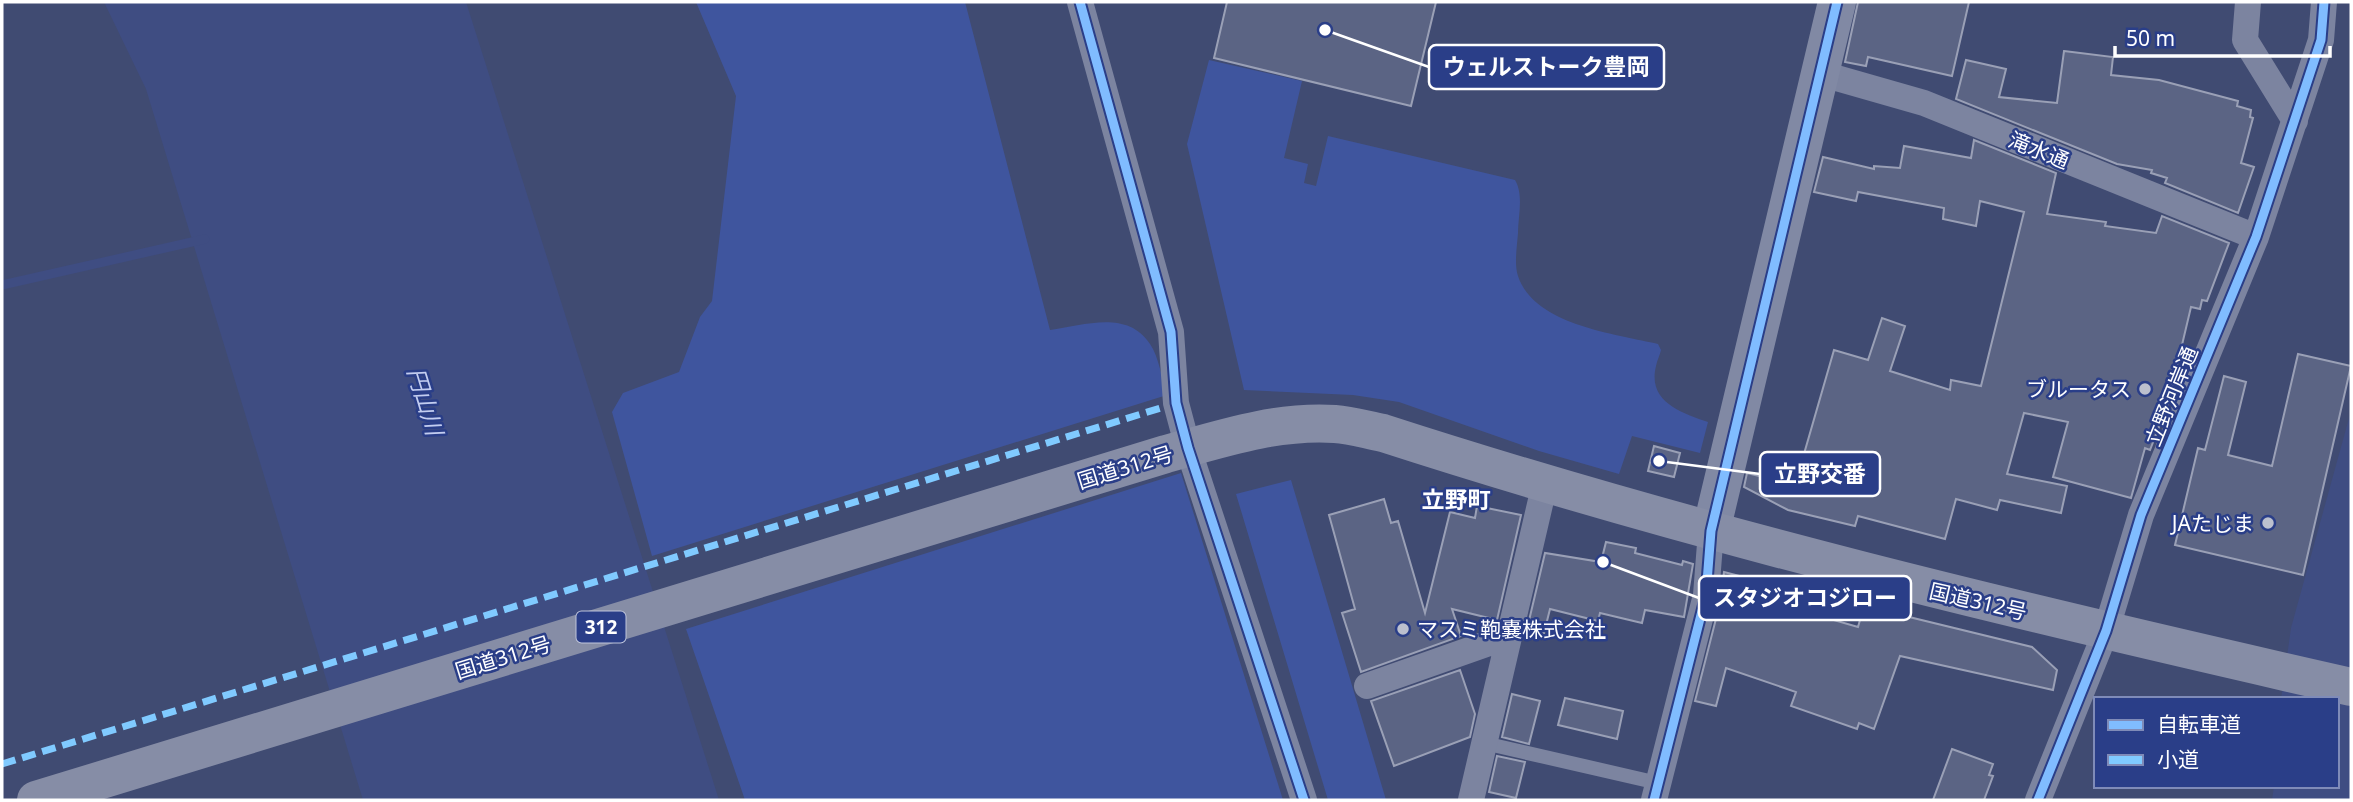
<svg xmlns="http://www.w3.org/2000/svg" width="2353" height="802" font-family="'Noto Sans','Noto Sans JP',sans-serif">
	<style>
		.green { fill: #3f559e }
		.water { fill: #3f4d82 }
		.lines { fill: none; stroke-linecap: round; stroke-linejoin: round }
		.stream { stroke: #3f4d82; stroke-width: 9 }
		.building { fill: #5b6484; stroke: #9aa0b6; stroke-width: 2 }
		.lane { stroke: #7c84a0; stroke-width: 14 }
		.street { stroke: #7c84a0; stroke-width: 26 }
		.secondary { stroke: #8189a4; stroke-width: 38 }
		.highway { stroke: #868da6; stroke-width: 38 }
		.quiet { stroke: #80caff; stroke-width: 7; stroke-dasharray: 14 7; stroke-linecap: butt }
		.cycleway-casing { stroke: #2a3e88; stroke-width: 13 }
		.cycleway { stroke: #80bcff; stroke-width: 9 }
		.poi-dot { fill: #bcc0ce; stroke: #2a3e88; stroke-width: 2.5 }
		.labels { text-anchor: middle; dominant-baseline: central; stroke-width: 5; stroke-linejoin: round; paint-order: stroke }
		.shield { fill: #2a3e88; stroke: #bfc5db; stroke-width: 2 }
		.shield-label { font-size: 19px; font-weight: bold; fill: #fff }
		.street-label { font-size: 21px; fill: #fff; stroke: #2a3e88 }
		.poi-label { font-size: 21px; fill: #fff; stroke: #2a3e88; text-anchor: end }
		.water-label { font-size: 23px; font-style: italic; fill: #c3cdf0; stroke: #2a3e88 }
		.neighbourhood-label { font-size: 23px; font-weight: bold; fill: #fff; stroke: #2a3e88 }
		.leader { fill: none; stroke: #fff; stroke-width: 2.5 }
		.callout-dot { fill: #fff; stroke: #2a3e88; stroke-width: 2.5 }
		.callout { fill: #2a3e88; stroke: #fff; stroke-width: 2.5 }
		.callout-label { font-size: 23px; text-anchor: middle; font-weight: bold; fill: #fff }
	</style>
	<rect width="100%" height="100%" fill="#404b72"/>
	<!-- green -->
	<path class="green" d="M696,2H965L1050,330C1083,326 1127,309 1150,344C1159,357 1162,380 1167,395L652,556L612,412L623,393L679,372L700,317L712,301L736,96Z
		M1209,60L1302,81L1284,158L1308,164L1304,183L1316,186L1328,136L1515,180C1524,195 1518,217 1518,233C1517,247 1514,264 1518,276C1534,325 1615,334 1658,344L1661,350C1660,355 1657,360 1656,366C1647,402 1682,413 1708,422L1700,453L1632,436L1619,474L1539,451L1399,402L1353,395L1244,390L1187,144Z
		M1181,473L1283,800H745L686,629Z
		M1291,480L1386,800H1328L1236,494Z"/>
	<!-- water -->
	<path class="water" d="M104,2H466L719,800H363L146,89Z
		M2351,411V800H2272L2274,786H2337V699H2281L2291,628Z"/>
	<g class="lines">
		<!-- stream -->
		<path class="stream" d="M2,285L205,239"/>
	</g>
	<!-- building -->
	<path class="building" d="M1227,2H1436L1411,106L1214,58Z
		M1858,2H1969L1952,76L1868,57L1866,66L1845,62Z
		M2064,51L2113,57L2111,75L2159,80L2238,101L2237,106L2251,110L2250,117L2253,118L2241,163L2254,167L2238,213L2165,183L2167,178L2151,173L2152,170L2117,164L1956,99L1966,60L2006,69L1999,97L2057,103Z
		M1974,140L2056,173L2047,214L2106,222L2105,226L2156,233L2162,216L2229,243L2207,301L2202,300L2200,309L2191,307L2168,404L2150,450L2145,448L2131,498L2053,477L2068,422L2024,413L2007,474L2067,486L2061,513L2000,500L1997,510L1956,499L1945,539L1858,516L1855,526L1788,510L1744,487L1747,473L1795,485L1834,350L1868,360L1882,318L1905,326L1890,371L1950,390L1951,380L1981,386L2024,212L1980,201L1976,226L1943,219L1944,208L1858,192L1856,201L1814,192L1823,157L1874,169V166L1900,168L1904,146L1971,158Z
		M2298,354L2351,366L2303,575L2175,545L2198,448L2205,450L2224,376L2246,382L2228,455L2272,466Z
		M1654,446L1680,453L1674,477L1648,471Z
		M1384,499L1391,523L1398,521L1425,613L1450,512L1475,518L1477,506L1521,515L1497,620L1452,609L1461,636L1361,672L1342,613L1355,609L1329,515Z
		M1606,542L1636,548L1635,553L1682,565L1683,561L1693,564L1684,617L1645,610L1642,623L1600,613L1598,621L1550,609L1544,633L1527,629L1545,553L1601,562Z
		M1724,572L1751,579L1747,595L1858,627L1864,606L2032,647L2057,670L2053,690L1900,656L1874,729L1859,723L1857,729L1791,706L1796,692L1726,668L1716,706L1695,701L1721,599Z
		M1460,670L1475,714L1470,737L1394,766L1371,701Z
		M1512,694L1540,701L1529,744L1502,737Z
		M1565,698L1623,711L1617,739L1558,725Z
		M1952,749L1993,764L1989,775L1993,776L1984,800H1933Z
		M1497,756L1525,762L1516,798L1489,792Z"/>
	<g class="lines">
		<!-- lane -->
		<path class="lane" d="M1484,743L1658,783"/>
		<!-- street -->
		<path class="street" d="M1080,2L1171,332L1176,403L1188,448L1304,800
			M2248,2L2245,40L2295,121
			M1819,73L1924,103L2256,237
			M1367,686L1509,636
			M1471,800L1545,483
			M1654,800L1706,595L1711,531
			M2038,800L2106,631L2141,515L2256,237L2321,40L2324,2"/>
		<!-- secondary -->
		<path class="secondary" d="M1711,531L1837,2"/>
		<!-- highway -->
		<path class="highway" d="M36,800L1166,454C1220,439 1277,420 1335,424C1351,425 1367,430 1383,433C1701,536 2025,613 2351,687"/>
		<!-- quiet -->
		<path class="quiet" d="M2,764L1164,407"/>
		<defs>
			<path id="cycleway" d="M1080,2L1171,332L1176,403L1188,448L1304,800
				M1654,800L1706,595L1711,531L1837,2
				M2038,800L2106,631L2141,515L2256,237L2321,40L2324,2"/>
		</defs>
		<!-- cycleway casing -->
		<use href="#cycleway" class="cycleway-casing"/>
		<!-- cycleway -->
		<use href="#cycleway" class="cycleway"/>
	</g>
	<!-- markers -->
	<g class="poi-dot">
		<circle cx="2145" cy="389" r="7"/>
		<circle cx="2268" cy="523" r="7"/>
		<circle cx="1403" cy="629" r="7"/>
	</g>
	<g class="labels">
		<!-- shield labels -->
		<rect class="shield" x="576.5" y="611.5" width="49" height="31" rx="5"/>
		<g class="shield-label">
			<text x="601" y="627">312</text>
		</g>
		<!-- street labels -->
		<g class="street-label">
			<text transform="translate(2039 150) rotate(22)">滝水通</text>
			<text transform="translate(2171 396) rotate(-68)">立野河岸通</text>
			<text transform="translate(1125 467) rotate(-17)">国道312号</text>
			<text transform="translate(1978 601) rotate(13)">国道312号</text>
			<text transform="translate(503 657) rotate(-17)">国道312号</text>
		</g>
		<!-- poi labels -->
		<g class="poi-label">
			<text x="2131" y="389">ブルータス</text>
			<text x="2254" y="523">JAたじま</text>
			<text x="1417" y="629" text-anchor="start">マスミ鞄嚢株式会社</text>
		</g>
		<!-- water labels -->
		<g class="water-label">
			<text transform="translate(426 401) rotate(73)">円山川</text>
		</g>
		<!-- neighbourhood labels -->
		<g class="neighbourhood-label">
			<text x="1456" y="499">立野町</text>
		</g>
	</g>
	<!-- callouts -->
	<path class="leader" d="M1325 30L1429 67M1659 461L1760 474M1603 562L1699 598"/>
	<g class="callout-dot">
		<circle cx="1325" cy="30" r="7"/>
		<circle cx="1659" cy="461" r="7"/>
		<circle cx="1603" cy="562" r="7"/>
	</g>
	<g class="callout">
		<rect x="1429" y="45" width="235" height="44" rx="7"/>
		<rect x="1760" y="452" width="120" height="44" rx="7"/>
		<rect x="1699" y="576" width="212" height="44" rx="7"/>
	</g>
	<g class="callout-label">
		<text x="1546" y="75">ウェルストーク豊岡</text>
		<text x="1820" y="482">立野交番</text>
		<text x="1805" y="606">スタジオコジロー</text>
	</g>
	<!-- border -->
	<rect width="2353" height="802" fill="none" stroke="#ffffff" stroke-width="7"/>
	<!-- legend -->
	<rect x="2094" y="697" width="245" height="91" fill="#2a3e88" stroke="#7f8bb8" stroke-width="2"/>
	<rect x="2108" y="720" width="35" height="10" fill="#80bcff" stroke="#7f8bb8" stroke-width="2"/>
	<text x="2157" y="732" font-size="21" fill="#ffffff">自転車道</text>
	<rect x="2108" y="755" width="35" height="10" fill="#80caff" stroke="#7f8bb8" stroke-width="2"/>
	<text x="2157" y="767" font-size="21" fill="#ffffff">小道</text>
	<!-- scale -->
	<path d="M2115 46v10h215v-10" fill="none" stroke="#ffffff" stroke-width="3.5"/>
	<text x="2126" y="46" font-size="21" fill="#ffffff" stroke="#2a3e88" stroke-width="5" paint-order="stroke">50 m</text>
</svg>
